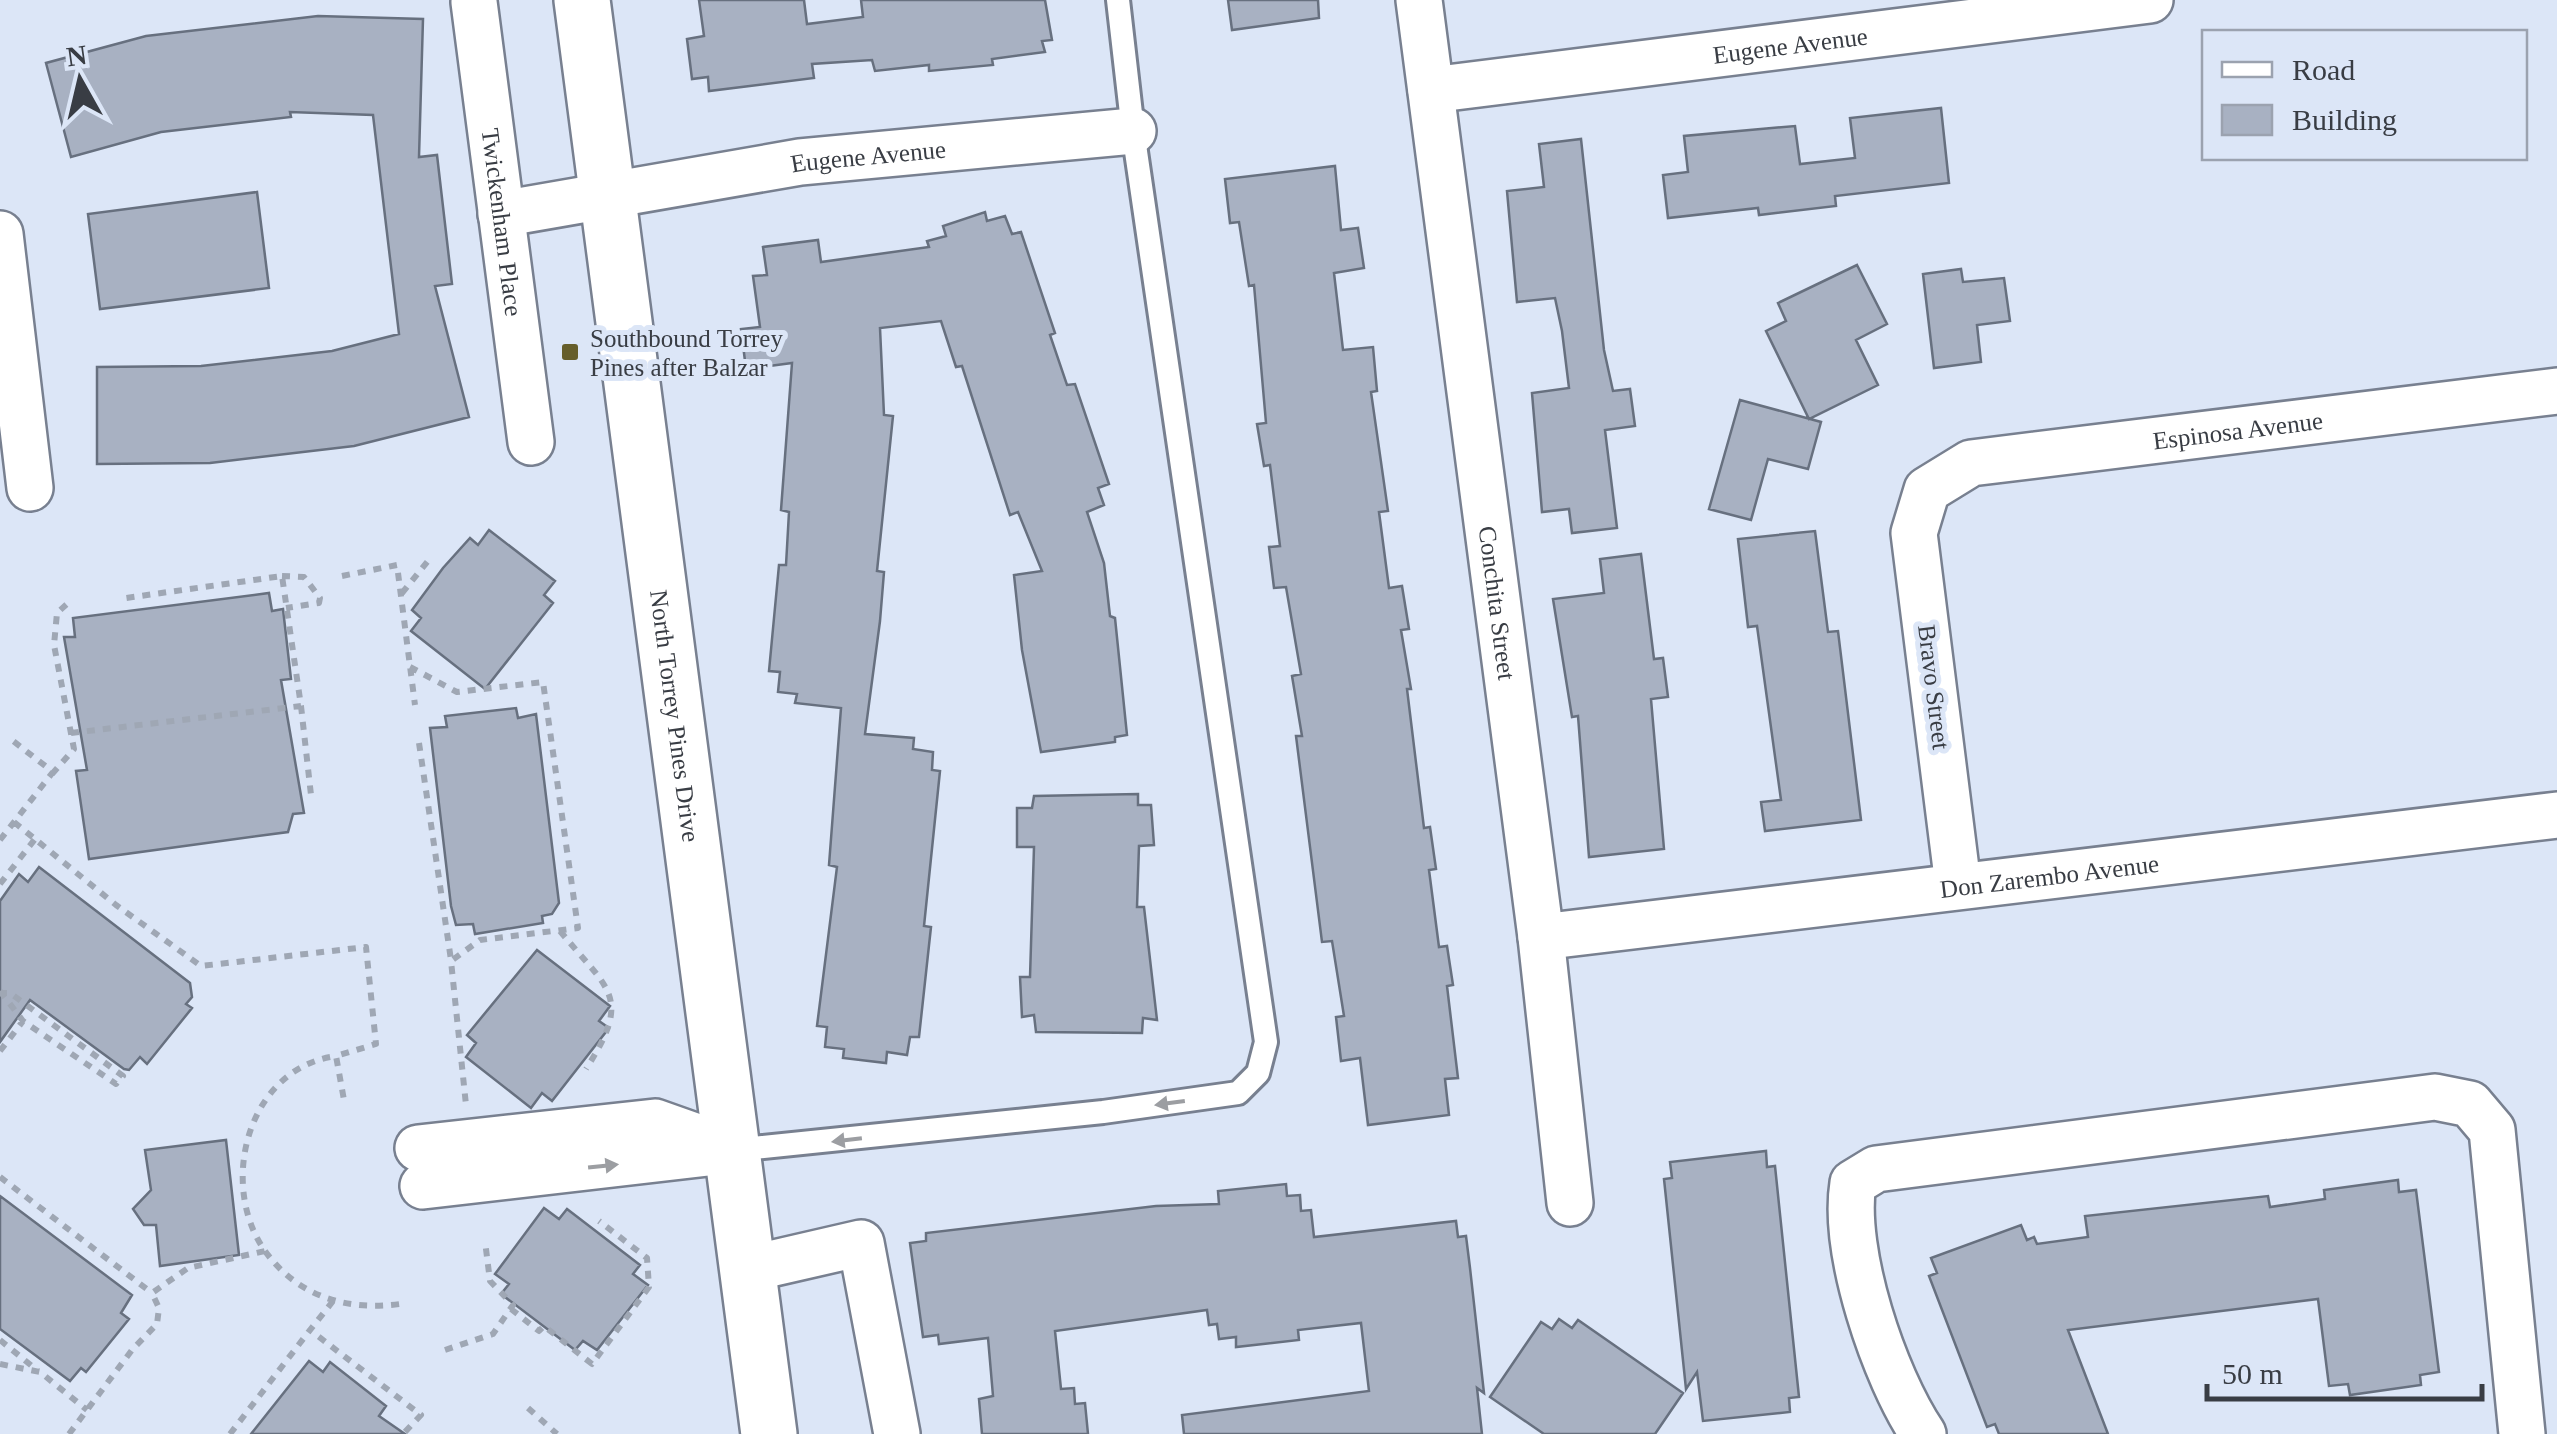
<svg xmlns="http://www.w3.org/2000/svg" width="2557" height="1434" font-family="Georgia,serif">
	<style>
		.building { fill: #a8b1c2; stroke: #67707f; stroke-width: 2.5 }
		.lines { fill: none; stroke-linecap: round; stroke-linejoin: round }
		.lane-casing { stroke: #788090; stroke-width: 28 }
		.street-casing { stroke: #788090; stroke-width: 50 }
		.secondary-casing { stroke: #788090; stroke-width: 60 }
		.path { stroke: #9fa7b4; stroke-width: 6; stroke-dasharray: 8 8; stroke-linecap: butt }
		.lane { stroke: #fff; stroke-width: 22 }
		.street { stroke: #fff; stroke-width: 45 }
		.secondary { stroke: #fff; stroke-width: 55 }
		.oneway { fill: #9c9ea2 }
		.poi-dot { fill: #665e2b; stroke: #dce6f7; stroke-width: 4 }
		.labels { text-anchor: middle; dominant-baseline: central; stroke-width: 10; stroke-linejoin: round; paint-order: stroke }
		.street-label { font-size: 25px; fill: #393d44; stroke: #dce6f7 }
		.poi-label { font-size: 25px; fill: #393d44; stroke: #dce6f7; text-anchor: start }
	</style>
	<rect width="100%" height="100%" fill="#dce6f7"/>
	<!-- building -->
	<path class="building" d="M699,0H804L807,24L863,17L861,0H1045L1052,40L1042,41L1045,52L992,59L993,65L929,71V65L875,71L872,60L812,64L814,78L709,91L708,77L692,79L687,39L704,36Z
		M1228,0H1318L1319,18L1232,30Z
		M318,16L423,19L419,157L437,155L452,284L435,286L469,417L354,446L210,463L97,464V367L201,366L332,351L399,334L373,115L290,112L291,117L161,132L71,157L46,63L146,36Z
		M1941,108L1949,183L1835,196L1836,206L1759,215L1758,208L1668,218L1663,175L1688,172L1684,136L1795,126L1800,164L1855,158L1850,118Z
		M1581,139L1604,350L1613,391L1630,389L1635,426L1605,430L1617,528L1572,533L1569,509L1542,512L1532,393L1569,388L1562,331L1555,298L1517,302L1507,191L1544,187L1539,144Z
		M1335,166L1341,230L1358,228L1364,268L1334,273L1343,350L1373,347L1377,391L1371,392L1388,511L1379,512L1389,588L1402,586L1409,629L1401,630L1411,689H1407L1424,828L1430,827L1436,869L1429,870L1439,947L1447,946L1453,985L1447,986L1458,1078L1445,1079L1449,1115L1368,1125L1360,1058L1341,1061L1336,1017L1344,1016L1332,941L1322,942L1296,736H1302L1292,676L1301,674L1286,587L1274,588L1269,547L1280,546L1270,465L1264,466L1257,424L1266,423L1254,285L1249,286L1239,222L1230,223L1225,179Z
		M257,192L269,288L100,309L88,214Z
		M985,212L987,221L1005,216L1012,234L1021,232L1055,333L1050,335L1067,385L1075,384L1109,484L1098,488L1104,505L1087,512L1104,563L1110,616L1115,618L1127,735L1115,737V742L1041,752L1022,650L1014,575L1042,571L1018,512L1010,515L962,366L956,367L941,321L880,328L884,415L893,416L877,571L884,572L880,621L865,734L914,738L913,749L933,752L932,770L940,771L924,926L931,927L919,1037H910L907,1055L887,1052L886,1063L843,1058L844,1049L825,1047L827,1027L817,1026L837,867L829,865L841,708L795,703L797,694L778,692L780,672L769,671L779,565H786L789,512L781,510L792,363L746,369L741,329L760,327L753,276L767,275L763,247L818,240L821,262L929,247L927,241L946,236L943,226Z
		M1857,265L1887,324L1856,340L1878,385L1809,419L1766,331L1786,321L1778,303Z
		M1961,269L1963,282L2004,278L2010,321L1977,325L1981,362L1934,368L1923,274Z
		M1740,400L1821,422L1808,469L1768,459L1751,520L1709,509Z
		M489,530L555,581L544,595L553,603L485,689L411,631L421,618L412,610L443,568L470,538L478,545Z
		M1815,531L1828,632L1838,631L1861,820L1765,831L1761,802L1781,800L1757,626L1748,627L1738,539Z
		M1641,554L1654,659L1663,658L1668,697L1651,699L1664,849L1589,857L1578,716L1572,717L1553,599L1604,593L1600,559Z
		M269,593L272,611L283,609L291,679L281,680L304,813L293,814L288,832L89,859L76,771L87,770L64,637H75L73,618Z
		M516,708L518,718L536,714L559,903L552,914L542,916L543,923L475,934L473,924L456,925L451,906L430,728L447,727L445,716Z
		M1138,794V805H1151L1154,845L1139,846L1137,907H1144L1157,1020L1143,1018L1142,1033L1036,1032L1034,1015L1022,1017L1020,977H1030L1034,847H1017V808H1032L1034,796Z
		M39,867L190,983L192,997L186,1004L192,1008L147,1064L140,1057L129,1070L124,1069L30,1000L0,1042V901L19,874L28,882Z
		M537,950L610,1006L599,1021L609,1028L552,1101L542,1093L531,1108L466,1057L476,1043L467,1035Z
		M226,1140L239,1255L160,1266L156,1225H144L133,1209L151,1190L145,1150Z
		M1766,1151L1767,1167L1775,1166L1799,1397L1789,1398L1790,1412L1703,1421L1697,1372L1686,1389L1664,1179L1672,1178L1670,1162Z
		M2398,1180L2399,1192L2416,1190L2439,1372L2420,1375L2421,1385L2350,1395L2348,1384L2329,1386L2318,1299L2068,1330L2108,1434H1999L1995,1424L1987,1427L1929,1276L1937,1273L1931,1258L2021,1225L2027,1240L2034,1237L2037,1244L2088,1237L2085,1216L2268,1196L2270,1207L2325,1199L2324,1190Z
		M1286,1184L1287,1196L1300,1195L1301,1211L1311,1210L1314,1237L1456,1221L1458,1237L1466,1236L1470,1268L1484,1393L1477,1388L1482,1434H1184L1182,1415L1369,1391L1361,1323L1298,1330L1299,1340L1236,1347V1337L1219,1339L1217,1324L1209,1325L1207,1310L1055,1331L1061,1389L1074,1388L1075,1404L1085,1403L1088,1434H982L979,1399L993,1396L988,1338L939,1344L938,1335L923,1337L910,1243L926,1241V1233L1156,1206L1219,1204L1218,1191Z
		M0,1196L132,1295L121,1313L129,1319L86,1372L81,1368L70,1381L0,1329Z
		M544,1208L559,1219L567,1209L640,1265L633,1274L648,1285L597,1350L583,1341L575,1350L501,1294L509,1284L495,1274Z
		M1559,1319L1572,1328L1578,1320L1683,1393L1655,1434H1544L1490,1397L1541,1322L1552,1329Z
		M309,1361L323,1372L330,1362L386,1406L379,1416L405,1434H251Z"/>
	<g class="lines">
		<defs>
			<path id="lane" d="M734,1150L1103,1112L1238,1093L1258,1073L1266,1042L1133,131L1118,0"/>
			<g id="street">
				<path id="s1" d="M1419,0L1541,937L1570,1203"/>
				<path id="s2" d="M474,2L531,442"/>
				<path id="s3" d="M1431,90L2150,0"/>
				<path id="s4" d="M501,214L800,162L1133,131"/>
				<path d="M0,234L30,488"/>
				<path id="s5" d="M1958,885L1914,533L1927,490L1971,463L2557,391"/>
				<path id="s6" d="M1541,937L2557,815"/>
				<path d="M418,1148L655,1122L734,1150L423,1186"/>
				<path d="M748,1269L861,1243L897,1434"/>
				<path d="M1923,1434C1884,1376 1842,1252 1853,1183L1876,1169L2435,1097L2470,1104L2492,1130L2522,1434"/>
			</g>
			<g id="secondary">
				<path id="s7" d="M582,0L769,1434"/>
			</g>
		</defs>
		<!-- lane casing -->
		<use href="#lane" class="lane-casing"/>
		<!-- street casing -->
		<use href="#street" class="street-casing"/>
		<!-- secondary casing -->
		<use href="#secondary" class="secondary-casing"/>
		<!-- path -->
		<path class="path" d="M282,576L304,577L320,598L319,603L286,608
			M342,576L397,565L415,705
			M402,593L428,561
			M410,667L457,692L543,682L578,928L480,940L451,961L466,1105
			M301,706L311,795
			M71,733L301,706L282,576L126,598
			M419,743L451,960
			M52,774L74,749L54,645L57,613L68,603
			M14,822L116,905L201,966L366,947L376,1044L336,1056
			M0,840L53,772L8,737
			M0,884L35,839
			M560,931C609,991 633,996 586,1069
			M0,991L23,1021L116,1084L123,1076L10,993H3
			M0,1051L23,1021
			M0,1177L152,1293
			M265,1251C298,1297 347,1311 400,1304
			M333,1301L310,1330L421,1415L403,1434
			M511,1309L539,1331L544,1326L592,1364L649,1287L647,1258L599,1221
			M0,1340L38,1371
			M445,1350L493,1334L513,1305L490,1281L485,1241
			M0,1364L40,1372L87,1410
			M528,1408L557,1434
			M69,1434L132,1350L157,1324L159,1308L152,1293L188,1268L265,1251C218,1185 247,1068 336,1056L344,1100
			M230,1434L310,1330"/>
		<!-- lane -->
		<use href="#lane" class="lane"/>
		<!-- street -->
		<use href="#street" class="street"/>
		<!-- secondary -->
		<use href="#secondary" class="secondary"/>
	</g>
	<!-- one-way arrows -->
	<defs><path id="oneway-solid" d="M-6-.8H1V-3.2L6.5 0L1 3.2V.8H-6Z" transform="scale(2.5)"/></defs>
	<g class="oneway">
		<use href="#oneway-solid" transform="translate(1170 1103) rotate(172)"/>
		<use href="#oneway-solid" transform="translate(847 1140) rotate(173)"/>
		<use href="#oneway-solid" transform="translate(603 1166) rotate(-6)"/>
	</g>
	<!-- markers -->
	<rect class="poi-dot" x="560" y="342" width="20" height="20" rx="5"/>
	<g class="labels">
		<!-- street labels -->
		<g class="street-label">
			<text stroke="none"><textPath href="#s3" startOffset="362">Eugene Avenue</textPath></text>
			<text stroke="none"><textPath href="#s4" startOffset="372">Eugene Avenue</textPath></text>
			<text stroke="none"><textPath href="#s2" startOffset="222">Twickenham Place</textPath></text>
			<text stroke="none"><textPath href="#s5" startOffset="720">Espinosa Avenue</textPath></text>
			<text stroke="none"><textPath href="#s1" startOffset="608">Conchita Street</textPath></text>
			<text transform="translate(1934 687) rotate(83)">Bravo Street</text>
			<text stroke="none"><textPath href="#s7" startOffset="722">North Torrey Pines Drive</textPath></text>
			<text stroke="none"><textPath href="#s6" startOffset="512">Don Zarembo Avenue</textPath></text>
		</g>
		<!-- poi labels -->
		<g class="poi-label">
			<text x="590" y="338">Southbound Torrey<tspan x="590" dy="29">Pines after Balzar</tspan></text>
		</g>
	</g>
	<!-- legend -->
	<rect x="2202" y="30" width="325" height="130" fill="#dce6f7" stroke="#9ba2af" stroke-width="2.5"/>
	<rect x="2222" y="62" width="50" height="15" fill="#ffffff" stroke="#9ba2af" stroke-width="2.5"/>
	<text x="2292" y="80" font-size="30" fill="#393d44">Road</text>
	<rect x="2222" y="105" width="50" height="30" fill="#a8b1c2" stroke="#9ba2af" stroke-width="2.5"/>
	<text x="2292" y="130" font-size="30" fill="#393d44">Building</text>
	<!-- north arrow -->
	<g transform="translate(80 80) rotate(352)" stroke="#dce6f7" stroke-width="8" paint-order="stroke">
	<path d="M0-8L18 38L0 25L-18 38Z" fill="#393d44"/>
	<text y="-15" font-size="28" font-weight="bold" text-anchor="middle" fill="#393d44">N</text>
	</g>
	<!-- scale -->
	<path d="M2207 1384v15h275v-15" fill="none" stroke="#393d44" stroke-width="5"/>
	<text x="2222" y="1384" font-size="30" fill="#393d44" stroke="#dce6f7" stroke-width="8" paint-order="stroke">50 m</text>
</svg>
